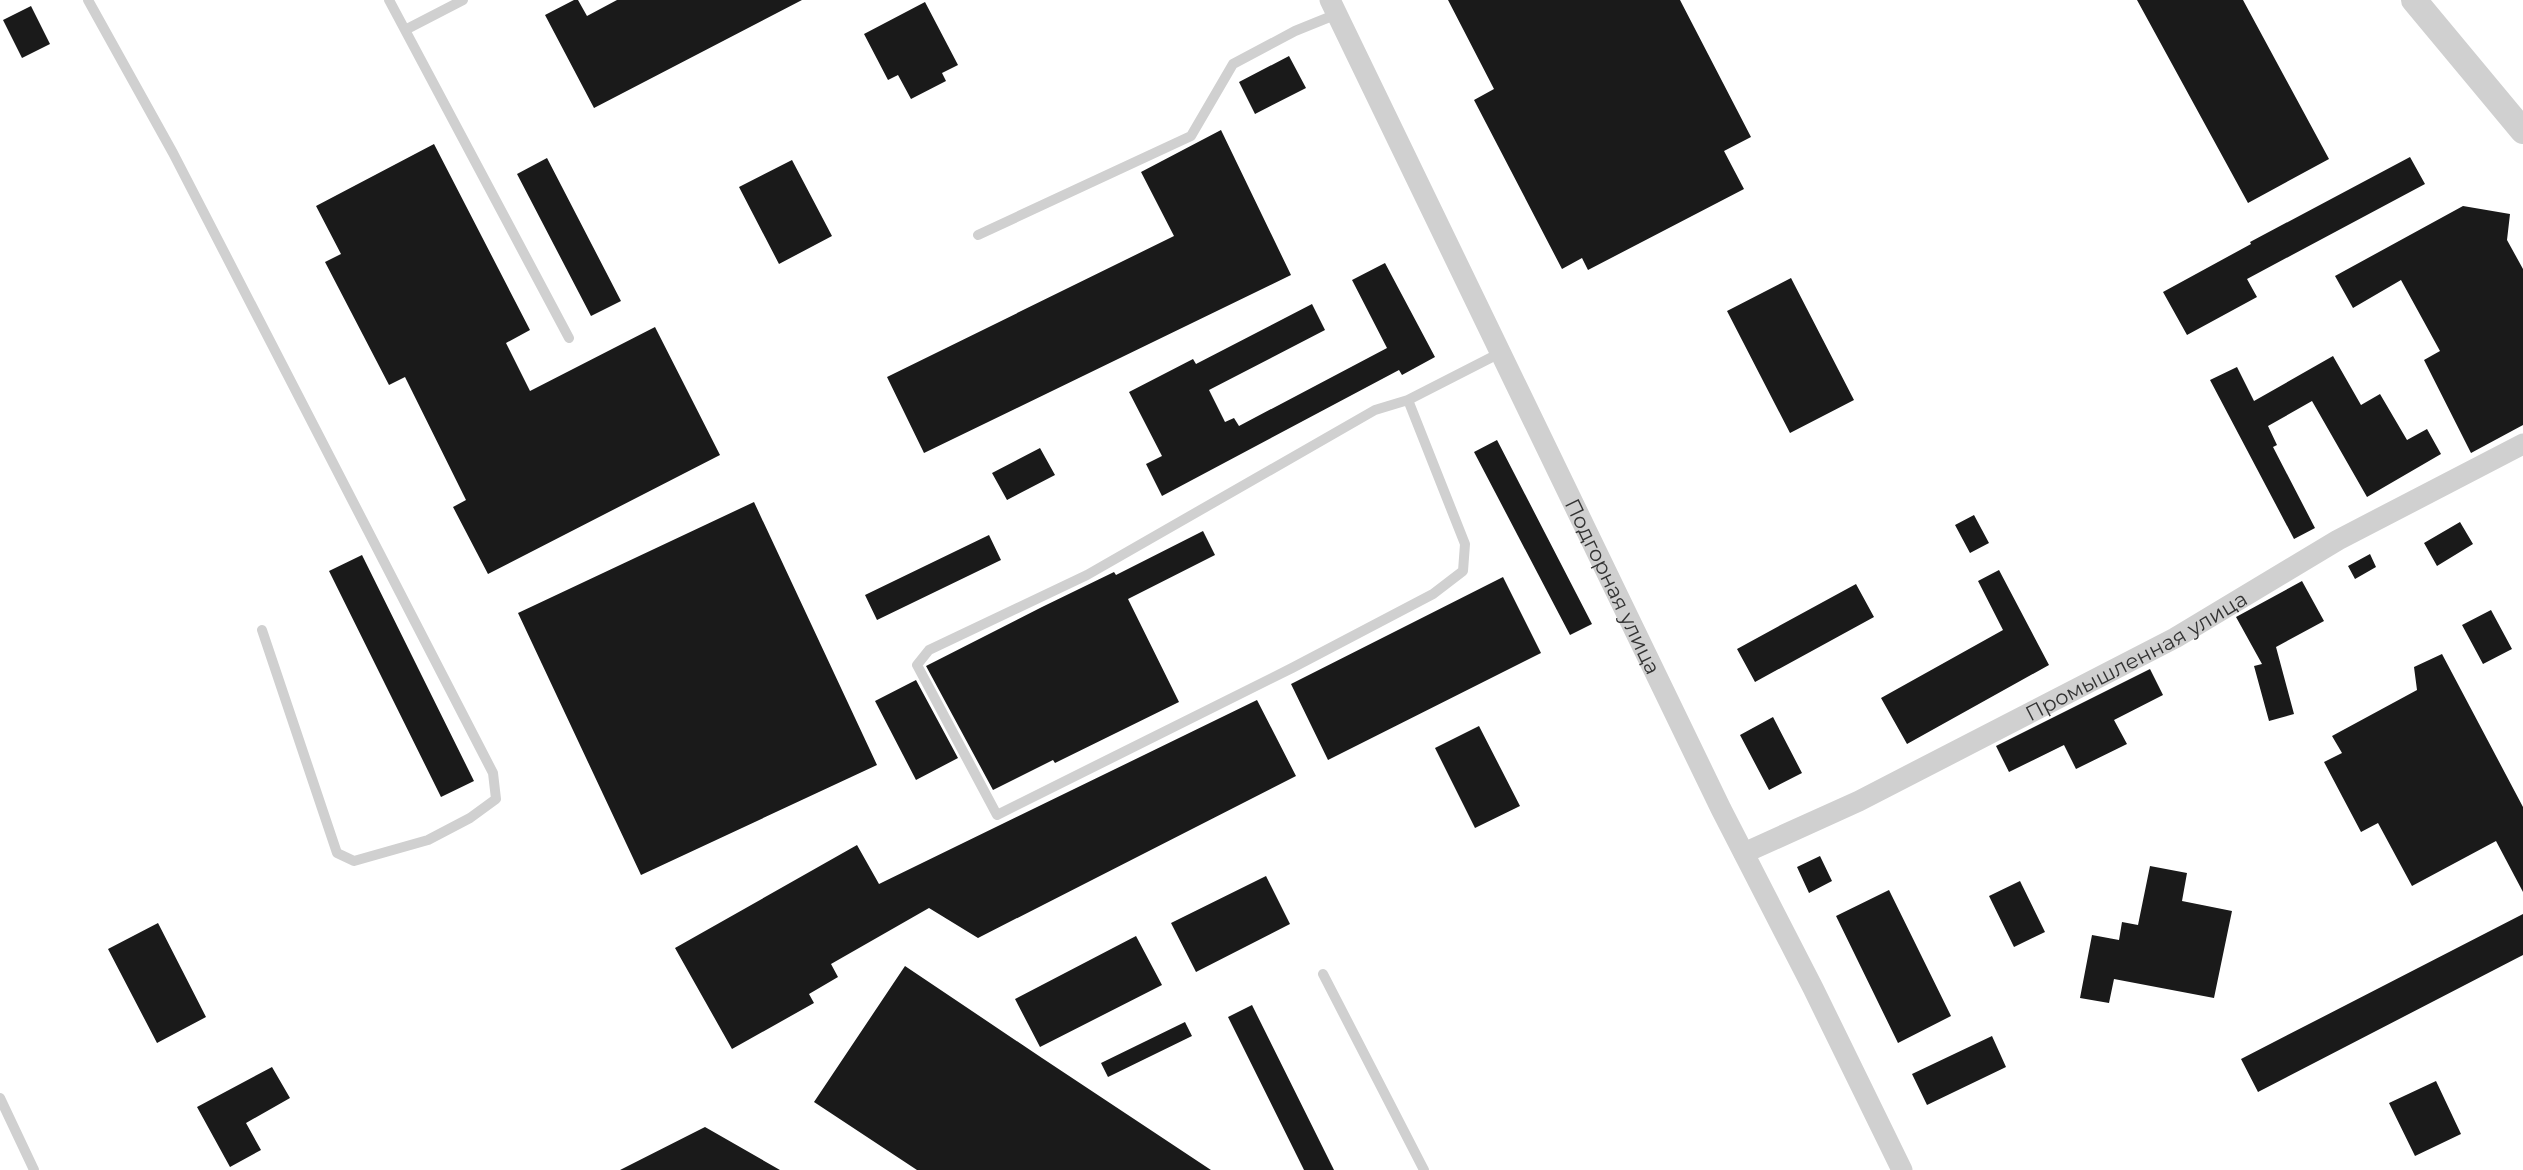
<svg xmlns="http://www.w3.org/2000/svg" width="2523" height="1170" font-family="Montserrat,sans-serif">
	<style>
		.building { fill: #1a1a1a }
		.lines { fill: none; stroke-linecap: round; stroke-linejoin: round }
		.service { stroke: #d0d0d0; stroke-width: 10 }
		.minor { stroke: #d0d0d0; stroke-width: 21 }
		.tertiary { stroke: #d0d0d0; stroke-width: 26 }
		.labels { text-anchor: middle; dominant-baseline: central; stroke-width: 7; stroke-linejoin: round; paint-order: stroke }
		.street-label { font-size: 21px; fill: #333; stroke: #fff }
	</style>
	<rect width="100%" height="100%" fill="#fff"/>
	<!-- building -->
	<path class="building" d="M574,0H578L587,16L617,0H802L594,108L545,15Z
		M1448,0H1680L1751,137L1724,151L1744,189L1588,270L1582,258L1562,269L1474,100L1494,89Z
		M2137,0H2243L2329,159L2248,203Z
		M925,2L958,65L942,73L946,81L911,99L898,75L888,80L864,34Z
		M31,6L50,44L22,58L3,20Z
		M1289,56L1306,88L1255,114L1239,82Z
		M1221,130L1291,275L924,453L887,377L1174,236L1141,172Z
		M434,144L530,330L506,343L530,391L655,327L720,455L488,574L453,507L466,500L405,377L389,385L325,262L341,254L316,206Z
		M2410,157L2425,184L2247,279L2257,297L2187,335L2163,292L2251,244L2250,242Z
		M547,158L621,301L591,316L517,174Z
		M792,160L832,236L779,264L739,187Z
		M2463,206L2510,214L2507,240L2523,269V425L2471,453L2424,360L2440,351L2401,280L2353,308L2335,276Z
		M1385,263L1435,357L1402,375L1399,370L1162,496L1146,464L1162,456L1129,392L1193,359L1196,364L1312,304L1325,330L1209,390L1225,422L1234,418L1239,426L1387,348L1352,280Z
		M1791,278L1854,400L1790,433L1727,311Z
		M2333,356L2361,405L2380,394L2407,440L2427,429L2441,454L2367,497L2312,401L2268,426L2277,445L2273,447L2315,528L2294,539L2210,380L2237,367L2254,401Z
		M1497,440L1592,624L1570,635L1474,452Z
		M1040,448L1055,475L1007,500L992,473Z
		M754,502L877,765L641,875L518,613Z
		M1974,515L1989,543L1970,553L1955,525Z
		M2460,522L2473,544L2437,566L2424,543Z
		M1203,531L1215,555L1128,599L1179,702L1055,763L1053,760L993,790L926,666L1042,607L1114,572L1116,575Z
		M989,535L1001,560L877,620L865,595Z
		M2370,554L2376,567L2355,579L2348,566Z
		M362,555L474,781L441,797L329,571Z
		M1999,570L2049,665L1907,744L1881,698L2003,630L1978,581Z
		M1503,577L1541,653L1328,760L1291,684Z
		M2302,581L2324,621L2276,647L2294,714L2269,721L2254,666L2262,664L2236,617Z
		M1856,584L1874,617L1755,682L1737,649Z
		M2491,610L2512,649L2483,664L2462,625Z
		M2442,654L2523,807V892L2496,841L2412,886L2378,823L2361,832L2324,762L2342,753L2332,736L2417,690L2414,667Z
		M2150,669L2163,695L2114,720L2127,744L2076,769L2064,745L2009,772L1996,746Z
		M916,680L958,758L916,780L875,701Z
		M1257,700L1296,776L978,938L929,908L831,964L838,977L809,994L814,1003L732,1049L675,948L857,845L879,884Z
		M1773,717L1802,773L1769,790L1740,735Z
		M1479,726L1520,806L1475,828L1435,748Z
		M1820,856L1832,881L1809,893L1797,867Z
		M2150,866L2187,873L2182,901L2232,911L2214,998L2114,979L2109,1003L2080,998L2092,935L2119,940L2122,922L2138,925Z
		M1266,876L1290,924L1196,972L1171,923Z
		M2020,881L2045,932L2014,947L1989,896Z
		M1889,890L1951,1016L1898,1043L1836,916Z
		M2523,914V955L2258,1092L2241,1059Z
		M158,923L206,1017L157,1043L108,949Z
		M1136,936L1162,985L1040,1047L1015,999Z
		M905,966L1042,1058L1211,1170H917L814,1102Z
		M1252,1005L1334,1170H1304L1228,1017Z
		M1185,1022L1192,1036L1108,1077L1101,1063Z
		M1992,1036L2006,1067L1927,1105L1912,1074Z
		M272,1067L290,1098L246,1123L261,1150L230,1167L197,1107Z
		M2436,1081L2461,1134L2415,1156L2389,1103Z
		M705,1127L780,1170H620Z"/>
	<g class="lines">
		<!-- service -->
		<path class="service" d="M88,0L173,153L493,773L496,799L470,818L428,840L354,861L337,853L262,630
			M389,0L569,338
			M405,30L463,0
			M978,235L1191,136L1233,64L1295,31L1337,14
			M1408,400L1465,544L1463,571L1433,594L1292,668L997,815L917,665L929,650L1087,575L1375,410L1408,400L1500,353
			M1323,974L1424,1170
			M0,1098L34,1170"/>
		<!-- minor -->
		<g class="minor">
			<path id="s1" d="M1330,0L1721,809L1813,988L1902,1170"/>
			<path id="s2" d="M1744,853L1859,801L2175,638L2338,540L2523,444"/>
		</g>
		<!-- tertiary -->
		<path class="tertiary" d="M2414,0L2523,131"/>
	</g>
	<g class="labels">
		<!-- street labels -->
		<g class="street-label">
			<text stroke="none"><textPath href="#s1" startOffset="651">Подгорная улица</textPath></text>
			<text stroke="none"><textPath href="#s2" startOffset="439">Промышленная улица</textPath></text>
		</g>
	</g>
</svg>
